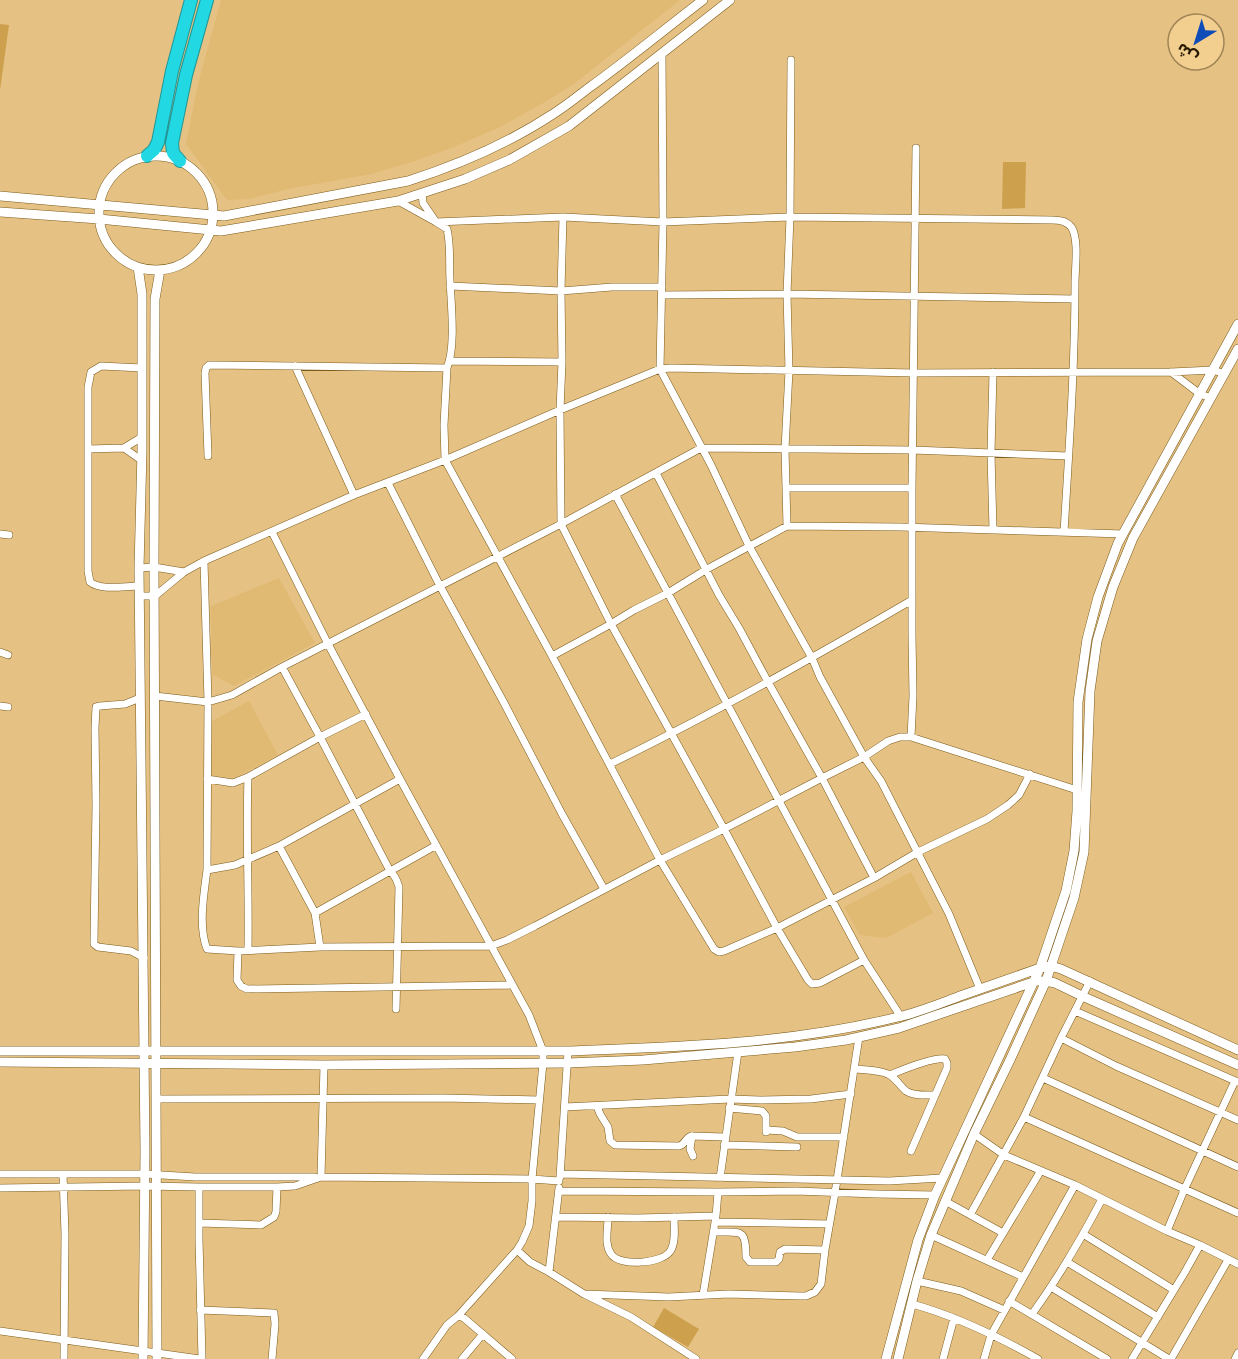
<svg xmlns="http://www.w3.org/2000/svg" width="1238" height="1359" font-family="'IBM Plex Serif','Noto Sans Arabic',serif">
	<style>
		.built { fill: #e0b972 }
		.green { fill: #cca04c }
		.lines { fill: none; stroke-linecap: round; stroke-linejoin: round }
		.street-casing { stroke: #7c5c1b; stroke-width: 8 }
		.secondary-casing { stroke: #7c5c1b; stroke-width: 10 }
		.highway-casing { stroke: #229594; stroke-width: 14 }
		.street { stroke: #fff; stroke-width: 7 }
		.secondary { stroke: #fff; stroke-width: 9 }
		.highway { stroke: #21d8e3; stroke-width: 12 }
	</style>
	<rect width="100%" height="100%" fill="#e5c183"/>
	<!-- built -->
	<path class="built" d="M221,0H680L575,83L547,101L500,127L454,147L412,162L371,174L288,189L249,199L227,200L186,144L198,84Z
		M279,578L315,643L234,686L212,674L211,606Z
		M249,701L278,755L234,778L211,776L212,721Z
		M911,872L933,913L886,938L860,935L844,907Z"/>
	<!-- green -->
	<path class="green" d="M0,24L9,25L0,90Z
		M1003,162H1026L1025,208L1002,209Z
		M664,1308L699,1329L688,1347L653,1327Z"/>
	<g class="lines">
		<defs>
			<path id="street" d="M662,54L663,222L660,369L711,465L749,546L812,658L820,677L864,757L881,781L949,914L980,989
				M398,201L436,222L423,203L422,194
				M563,217L561,291L562,362L560,410L561,524L611,624L724,829L777,928L808,980L812,984L820,983L864,960
				M436,222L447,229C451,246 449,263 450,280C451,304 456,346 447,368L444,425L445,460L552,656L660,860L714,949L719,952L724,951L777,928L874,878L918,852L987,819L1008,805L1019,795L1030,774
				M436,222L563,217L663,222L790,217L1052,220C1060,220 1067,221 1072,228C1079,241 1075,269 1075,283C1075,366 1069,449 1064,532
				M450,286L561,291L612,287H662
				M662,295L787,294L1075,299
				M450,361L562,362
				M295,366L354,495
				M1171,372L1200,394L1211,398
				M88,449L124,448
				M208,456L205,373L206,368L209,365L447,368
				M141,460L124,448L142,437
				M656,473L719,595L739,628L768,682L822,778L874,878
				M388,483L440,586L503,701L562,814L604,889
				M786,488H912
				M615,494L864,960L901,1017
				M787,526L785,449L789,371L787,294L790,217L791,60
				M993,530L991,453L993,372
				M272,532L328,644L400,779L529,1015L543,1051V1063L532,1179V1201L529,1226L522,1242L517,1250L458,1316
				M0,534L9,535
				M204,561L208,702L207,870C204,893 198,927 207,949L238,951L320,947L491,946L507,940L535,926L660,860L724,829L822,778L864,757L888,741L900,737H911L1077,790
				M139,568L154,567L184,572
				M139,586C124,586 102,591 90,582L88,571V387L91,372L101,366L142,368
				M140,596H155L184,572L204,561L354,495L445,460L560,410L660,369L671,368L914,373L1171,372L1213,370L1225,374
				M0,652L8,655
				M552,656L611,624L634,610L668,593L707,569L787,526L901,527L1123,534
				M282,667L320,737L390,871C395,875 397,880 399,887L396,1009
				M155,696L208,702L232,695L282,667L561,524L701,448L912,450L1068,456
				M140,698L125,704L100,706L96,707L95,728L96,805L94,941V944L98,947L131,951L144,958
				M0,706L8,707
				M911,737L913,696L912,635V488L916,148
				M610,764C713,714 813,658 912,600
				M248,777C246,835 249,892 248,950
				M207,779L233,783L248,777L320,737L366,714
				M279,846L315,913L320,947
				M207,870L235,865L279,846L400,779
				M315,913L435,846
				M238,951L237,980L241,986L247,989L512,985
				M1075,1011L1238,1082
				M1061,1038L1090,981
				M324,1065L321,1177L532,1179L559,1181
				M855,1069C866,1070 878,1070 888,1074C896,1078 899,1085 906,1091C913,1096 926,1095 934,1095
				M890,1075C902,1070 932,1057 945,1059L947,1063V1068L911,1151
				M1043,1078L1238,1167
				M156,1099L443,1098L539,1100
				M597,1106L600,1114L608,1127L610,1141L615,1145L679,1146C685,1145 685,1138 691,1136L725,1137
				M565,1107L730,1099L760,1100L811,1099L851,1094
				M729,1108L762,1111L766,1116V1132
				M1024,1117L1238,1213
				M766,1130L783,1131L797,1137H844
				M974,1134L1004,1155L1075,1185L1167,1231L1200,1245L1238,1264
				M692,1136L690,1149L693,1156
				M724,1145L797,1147
				M0,1174H145L195,1177H315
				M63,1174L65,1234L64,1359
				M560,1174L889,1181L942,1178
				M560,1177L568,1051
				M720,1178L738,1052
				M199,1187V1239L202,1359
				M0,1188L145,1186L199,1187H277L295,1186L321,1177
				M559,1191L718,1192L796,1191L876,1194L935,1195
				M945,1201L1003,1233
				M970,1215L1024,1117L1061,1038L1116,1066L1238,1120
				M556,1217L638,1218L716,1216
				M608,1217C608,1230 604,1244 611,1254C619,1267 664,1264 671,1250C676,1241 674,1227 674,1217
				M715,1222L829,1224
				M199,1223L261,1225L274,1217L276,1212L277,1187
				M1167,1231L1185,1188L1235,1081
				M713,1232C740,1233 746,1226 746,1257L750,1262H776L779,1259L780,1252L785,1249L825,1250
				M1083,1234L1174,1290
				M931,1235L1023,1277
				M517,1250L530,1262L549,1272L584,1294L631,1317L696,1359
				M987,1260L1040,1172
				M1067,1262L1158,1317
				M549,1272L559,1188
				M917,1281L961,1291L1004,1310
				M1051,1287L1169,1359
				M584,1294L669,1297L728,1294L801,1296H806L815,1292L821,1284L825,1250L835,1193L859,1037
				M703,1295L716,1216L718,1192
				M1009,1301L1107,1359
				M912,1304C956,1316 999,1337 1038,1359
				M200,1310L274,1313L275,1324L272,1359
				M1032,1314C1059,1277 1081,1239 1102,1199
				M0,1331L200,1359
				M423,1359L447,1325L458,1316L464,1318L512,1359
				M462,1359L483,1334
				M943,1359L954,1318
				M984,1359L991,1335L1075,1185
				M1132,1359L1185,1272L1200,1245
				M1171,1359L1228,1260
				M1235,1359L1238,1353"/>
			<path id="secondary" d="M99 213a57 57 0 1 1 114 0a57 57 0 1 1-114 0Z
				M0,196L224,216L408,181C458,165 509,143 553,114C566,106 578,96 590,87C629,59 665,29 703,0
				M0,212L99,219L221,231L398,201L465,179L509,160L569,126L730,0
				M138,267L142,294V451L139,568L145,1151L143,1359
				M0,1051H568C679,1047 790,1044 898,1017C920,1012 941,1003 963,995C988,986 1014,977 1040,968L1051,966L1061,969L1238,1050
				M0,1062L324,1065L568,1063L643,1060L795,1047L846,1040L899,1028L1036,981H1046L1055,983L1082,996L1238,1065
				M157,1359L154,567L155,299L160,270
				M886,1359L918,1240L935,1195L1040,968L1066,891L1074,851L1077,811L1078,702L1087,639L1098,597L1118,543L1238,324
				M898,1359L917,1281L931,1235L974,1134L1010,1060L1046,981L1074,898L1084,852L1090,691L1097,641L1113,587L1133,538L1238,349"/>
			<path id="highway" d="M147,156L154,150L158,142L172,71L191,0
				M180,161L173,153L172,143L186,75L207,0"/>
		</defs>
		<!-- street casing -->
		<use href="#street" class="street-casing"/>
		<!-- secondary casing -->
		<use href="#secondary" class="secondary-casing"/>
		<!-- highway casing -->
		<use href="#highway" class="highway-casing"/>
		<!-- street -->
		<use href="#street" class="street"/>
		<!-- secondary -->
		<use href="#secondary" class="secondary"/>
		<!-- highway -->
		<use href="#highway" class="highway"/>
	</g>
	<!-- north arrow -->
	<g transform="translate(1196 42) rotate(218)"><circle r="28" fill="#f2ce8f" stroke="#a08556" stroke-width="1.5"/>
	<path d="M0-4.5L10 22L0 15L-10 22Z" fill="#0e4cb7"/>
	<text y="-9" font-size="16" font-weight="bold" text-anchor="middle" fill="#251800">ش</text>
	</g>
</svg>
